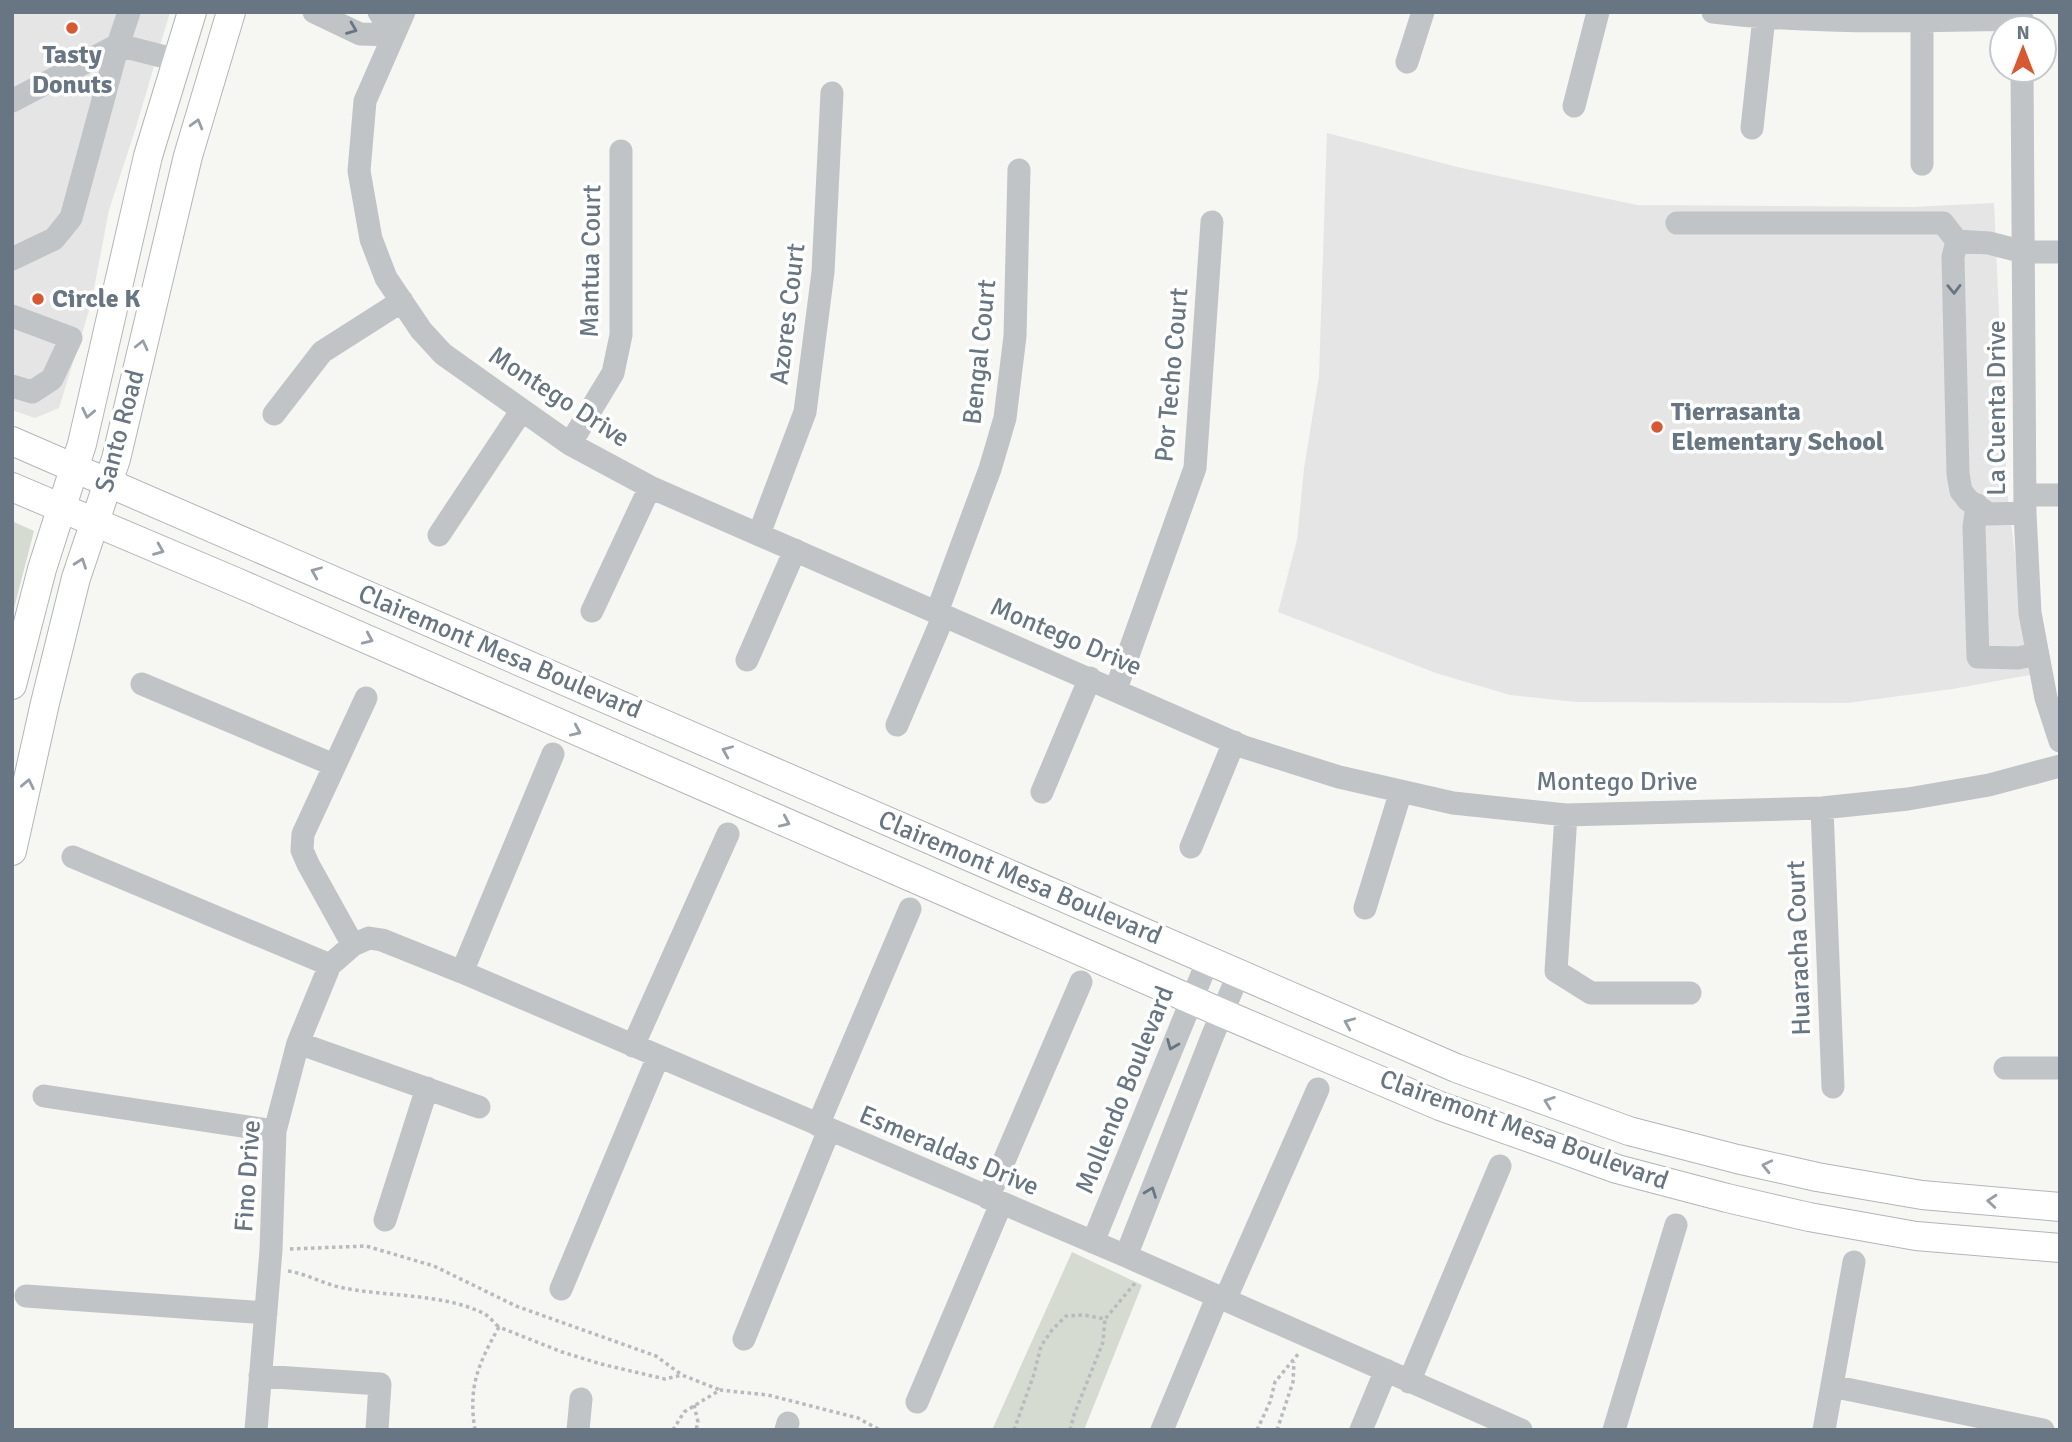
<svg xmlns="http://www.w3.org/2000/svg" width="2072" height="1442" font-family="Signika,sans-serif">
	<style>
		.built { fill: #e4e5e4 }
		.green { fill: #d6dbd2 }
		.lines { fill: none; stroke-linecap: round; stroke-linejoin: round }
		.major-casing { stroke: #b1b6b9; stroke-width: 30 }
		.path { stroke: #b8bbbd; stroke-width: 3.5; stroke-dasharray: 3.5 3.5; stroke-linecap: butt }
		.minor { stroke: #c0c4c7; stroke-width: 23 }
		.major { stroke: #fff; stroke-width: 28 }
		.oneway { stroke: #677682 }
		.oneway2 { stroke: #959fa8 }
		.poi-dot { fill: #d95830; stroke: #fff; stroke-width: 2.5 }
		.labels { text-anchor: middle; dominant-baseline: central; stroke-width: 7; stroke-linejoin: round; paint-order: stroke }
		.poi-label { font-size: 26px; font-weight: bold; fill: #677682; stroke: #fff; text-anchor: start }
		.street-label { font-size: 26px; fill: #677682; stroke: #fff }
	</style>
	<rect width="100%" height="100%" fill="#f6f6f3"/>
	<!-- built -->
	<path class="built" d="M12,12H170L136,127L109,210L91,304L59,408L35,418L12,410Z
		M1327,133L1461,168L1637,205L1912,207L1994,203L2007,491L2030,675L1952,689L1847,703L1577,702L1510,695L1436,673L1278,612L1297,540L1304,469L1319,376Z"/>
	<!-- green -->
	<path class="green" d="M12,521L34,531L12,616Z
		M1072,1252L1142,1285L1084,1430H992Z"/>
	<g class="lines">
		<defs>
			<path id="major" d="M12,441L1456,1068L1629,1131L1737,1159L1817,1177L1922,1195L2060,1207
				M12,487L236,582L1222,1013L1440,1106L1617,1169L1727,1198L1809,1217L1916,1236L2060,1248
				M12,685L42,569L82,444L148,156L192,12
				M12,851L45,703L76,578L116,459L188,156L231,12"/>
		</defs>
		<!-- major casing -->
		<use href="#major" class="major-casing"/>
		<!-- path -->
		<path class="path" d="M290,1249L366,1246L434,1266L516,1306L656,1356L682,1375L720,1390
			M288,1271C307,1274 322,1283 339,1287C384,1297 442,1293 483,1313C489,1316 494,1323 499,1327
			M694,1405L698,1422L696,1430
			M475,1430C468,1387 478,1364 499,1327L562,1352L601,1364L665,1379L682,1375
			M673,1430L684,1412L720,1390L768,1395L858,1418L880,1430
			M1014,1430L1034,1374L1041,1346L1052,1330L1066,1316L1084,1315L1105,1319L1136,1282
			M1070,1430L1074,1415L1103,1342L1105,1319
			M1257,1430L1270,1402L1275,1382L1299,1353
			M1277,1430L1293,1382L1294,1362"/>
		<!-- minor -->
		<path class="minor" d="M314,12L360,34L394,35
			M379,12L394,35
			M404,12L365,101L359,171L371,239L386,278L421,330L443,354L570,444L650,487L1244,747L1339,777L1453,803L1566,815L1822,808L1908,799L1989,785L2060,766
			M1713,12C1815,24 1918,21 2022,19
			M1922,21V164
			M1407,62L1423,12
			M2022,70L2025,513L2030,613L2046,698L2060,741
			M12,101L118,45L177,60
			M1574,106L1598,12
			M1752,128L1764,17
			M1677,223H1943L1957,241
			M12,259L54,239L71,218L118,45L129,12
			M12,316L71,338L52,379L32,392L12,386
			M274,414L322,352L402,301
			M570,444L613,373L621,335V151
			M2025,495H2060
			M1977,505L1974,527L1978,657L2018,658L2037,654
			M2025,513L1989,514L1968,500L1961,491L1958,474L1953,257L1957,241L1989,243L2024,252H2060
			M759,534L805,412L823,272L832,93
			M439,535L522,410
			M592,611L650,487
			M937,612L990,469L1005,418L1015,336L1019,170
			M747,660L795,550
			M142,684L334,765
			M1116,689L1195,468L1212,222
			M897,725L944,615
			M1042,792L1090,678
			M1822,808L1833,1087
			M1566,815L1556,971L1591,993H1690
			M1191,847L1234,742
			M73,857L330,965
			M1365,908L1401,791
			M353,945L308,864L302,850L303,834L366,698
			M462,972L553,754
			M298,1043L479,1107
			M633,1046L728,834
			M2005,1068H2060
			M44,1096L275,1131
			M818,1125L910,909
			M988,1198L1081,982
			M385,1220L427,1088
			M1093,1242L1208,960
			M1126,1256L1212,1037L1239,973
			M561,1289L658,1057
			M26,1296L266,1313
			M1225,1300L1318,1089
			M744,1339L829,1130
			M260,1376L380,1384L377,1430
			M1409,1382L1500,1166
			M1832,1386L2043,1430
			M917,1402L1001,1204
			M256,1430L271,1250L275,1131L298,1043L330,965L353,945L369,938L382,940L462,972L1126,1256L1521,1430
			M578,1430L581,1399
			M786,1430L788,1423
			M1162,1430L1217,1298
			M1361,1430L1386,1370
			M1614,1430L1676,1225
			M1824,1430L1854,1262"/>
		<!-- major -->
		<use href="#major" class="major"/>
	</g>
	<!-- one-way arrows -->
	<defs><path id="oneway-chevron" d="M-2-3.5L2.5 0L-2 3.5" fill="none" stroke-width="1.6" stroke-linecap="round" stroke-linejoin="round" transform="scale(1.75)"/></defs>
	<g class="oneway">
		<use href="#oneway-chevron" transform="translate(352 29) rotate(22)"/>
		<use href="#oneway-chevron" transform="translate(1954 289) rotate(89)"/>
		<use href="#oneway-chevron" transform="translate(1172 1045) rotate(112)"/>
		<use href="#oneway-chevron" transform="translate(1151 1192) rotate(-69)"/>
	</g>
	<g class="oneway2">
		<use href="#oneway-chevron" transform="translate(197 124) rotate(-74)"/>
		<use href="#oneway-chevron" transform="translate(142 345) rotate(-77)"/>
		<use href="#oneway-chevron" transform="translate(88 413) rotate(102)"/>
		<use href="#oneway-chevron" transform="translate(159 550) rotate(22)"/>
		<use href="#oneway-chevron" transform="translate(81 563) rotate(-70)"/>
		<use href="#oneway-chevron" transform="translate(316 572) rotate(-157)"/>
		<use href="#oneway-chevron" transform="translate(368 639) rotate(24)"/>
		<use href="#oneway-chevron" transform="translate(576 731) rotate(24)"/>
		<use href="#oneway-chevron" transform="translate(727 751) rotate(-157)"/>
		<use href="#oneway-chevron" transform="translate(28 784) rotate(-78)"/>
		<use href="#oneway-chevron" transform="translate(785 822) rotate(24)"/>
		<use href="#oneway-chevron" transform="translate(1349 1023) rotate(-157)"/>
		<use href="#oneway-chevron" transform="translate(1549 1102) rotate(-160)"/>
		<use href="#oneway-chevron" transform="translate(1767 1166) rotate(-167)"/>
		<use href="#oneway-chevron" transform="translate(1992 1201) rotate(-175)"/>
	</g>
	<!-- markers -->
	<g class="poi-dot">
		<circle cx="72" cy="28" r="7"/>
		<circle cx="38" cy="299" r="7"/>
		<circle cx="1657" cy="427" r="7"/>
	</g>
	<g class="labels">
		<!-- poi labels -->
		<g class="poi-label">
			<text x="72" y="55" text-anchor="middle">Tasty<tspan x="72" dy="30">Donuts</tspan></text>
			<text x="52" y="299">Circle K</text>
			<text x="1671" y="412">Tierrasanta<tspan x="1671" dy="30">Elementary School</tspan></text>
		</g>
		<!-- street labels -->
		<g class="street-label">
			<text transform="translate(591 261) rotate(-89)">Mantua Court</text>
			<text transform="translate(788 314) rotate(-83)">Azores Court</text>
			<text transform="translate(980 352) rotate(-84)">Bengal Court</text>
			<text transform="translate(1172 375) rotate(-85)">Por Techo Court</text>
			<text transform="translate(559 397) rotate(33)">Montego Drive</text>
			<text transform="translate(1997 408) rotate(-90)">La Cuenta Drive</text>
			<text transform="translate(120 431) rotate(-75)">Santo Road</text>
			<text transform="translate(1066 637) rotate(23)">Montego Drive</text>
			<text transform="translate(500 652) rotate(23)">Clairemont Mesa Boulevard</text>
			<text x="1617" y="782">Montego Drive</text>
			<text transform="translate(1020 878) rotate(23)">Clairemont Mesa Boulevard</text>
			<text transform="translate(1799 948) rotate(-92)">Huaracha Court</text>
			<text transform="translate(1125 1090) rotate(-68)">Mollendo Boulevard</text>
			<text transform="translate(1524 1130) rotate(20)">Clairemont Mesa Boulevard</text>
			<text transform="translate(949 1151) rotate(23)">Esmeraldas Drive</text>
			<text transform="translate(248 1176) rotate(-86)">Fino Drive</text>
		</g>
	</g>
	<!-- border -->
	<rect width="2072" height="1442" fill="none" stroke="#677682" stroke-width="28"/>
	<!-- north arrow -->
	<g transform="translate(2023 49)"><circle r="33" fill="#ffffff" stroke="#c2c8cd" stroke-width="2"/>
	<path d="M0-5L12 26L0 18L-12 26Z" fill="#d95830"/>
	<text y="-10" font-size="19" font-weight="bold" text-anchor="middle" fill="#677682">N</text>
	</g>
</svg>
